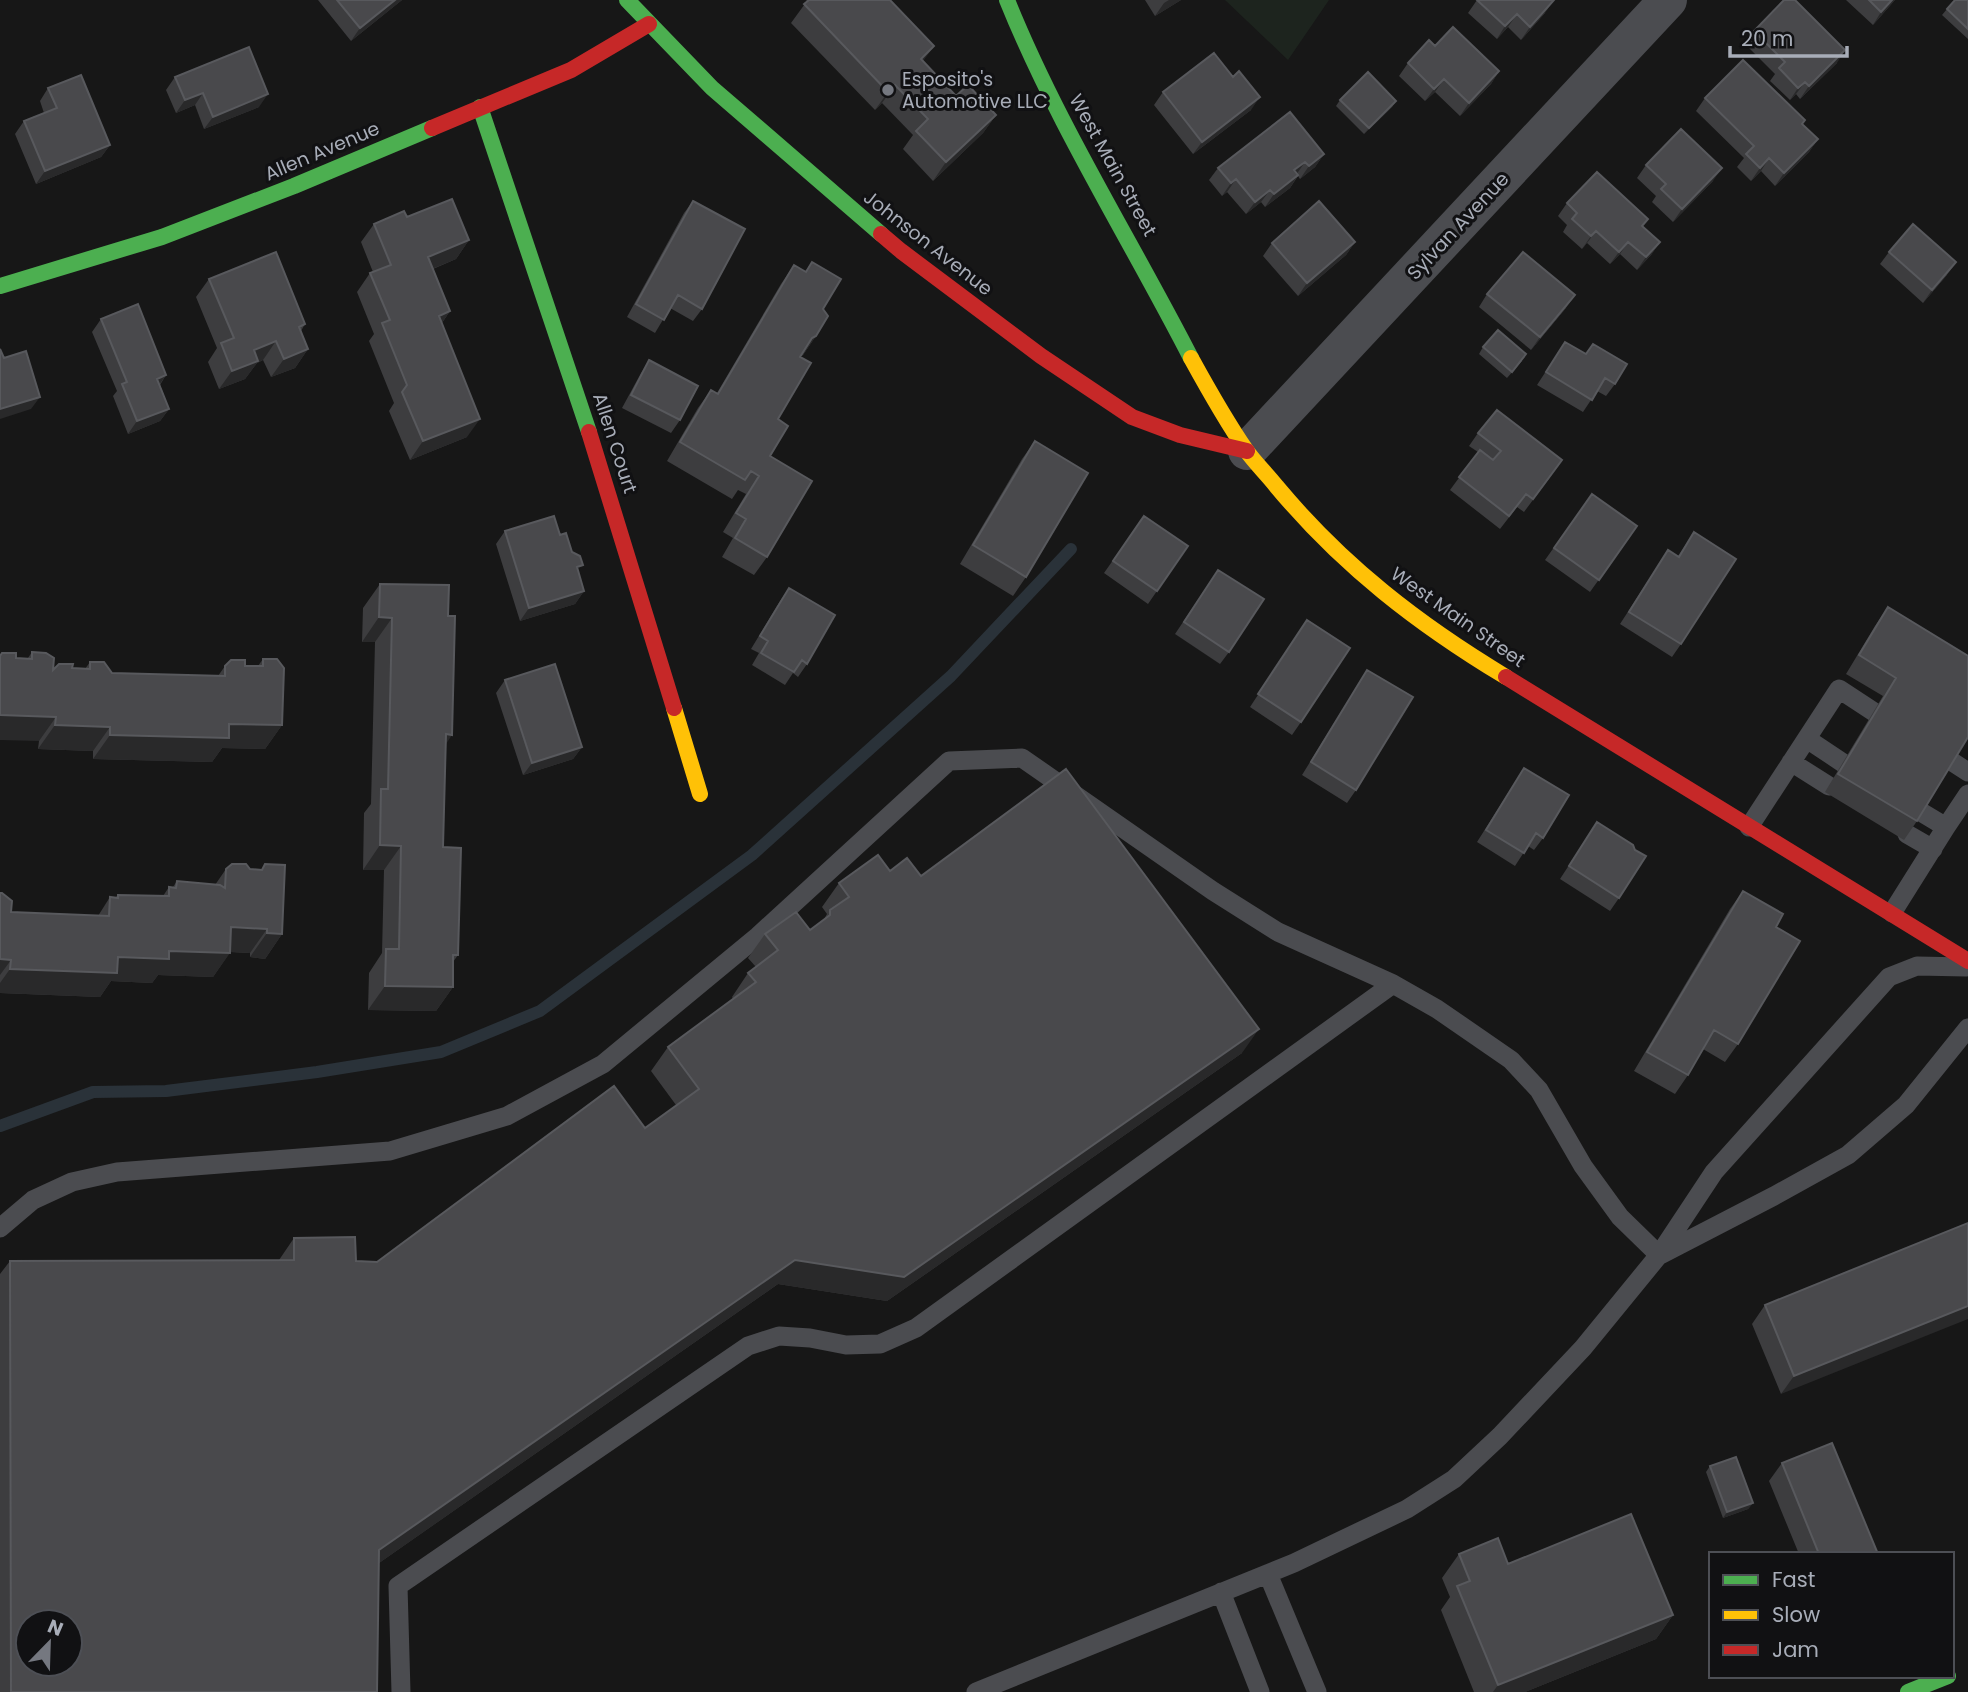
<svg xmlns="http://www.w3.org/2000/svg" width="1968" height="1692" font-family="Poppins,sans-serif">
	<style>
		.green { fill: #1d241e }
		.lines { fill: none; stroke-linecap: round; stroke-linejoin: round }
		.stream { stroke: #2a3239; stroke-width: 12 }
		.lane { stroke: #4b4c50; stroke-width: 19 }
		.street { stroke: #4b4c50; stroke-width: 38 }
		.fast { stroke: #4caf50; stroke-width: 16 }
		.slow { stroke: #ffc107; stroke-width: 16 }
		.jam { stroke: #c62828; stroke-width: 16 }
		.wall { fill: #3d3d3f }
		.shaded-wall { fill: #29292a }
		.building { fill: #49494c; stroke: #58595d; stroke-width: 2; fill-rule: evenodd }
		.poi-dot { fill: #757880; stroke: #111113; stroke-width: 2.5 }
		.labels { text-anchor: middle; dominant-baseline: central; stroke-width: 6; stroke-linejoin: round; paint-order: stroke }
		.poi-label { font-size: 19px; fill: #a8adb8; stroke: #111113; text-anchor: start }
		.street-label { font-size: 19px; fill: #a8adb8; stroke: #111113 }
	</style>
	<rect width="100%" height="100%" fill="#171717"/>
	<!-- green -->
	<path class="green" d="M1225,0H1329L1288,60Z"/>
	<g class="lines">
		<!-- stream -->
		<path class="stream" d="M0,1126L93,1092L166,1091L317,1072L441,1052L540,1011L752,855L951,676L1071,549"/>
		<!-- lane -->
		<path class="lane" d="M1807,739L1843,763
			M1951,761L1968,772
			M1791,762L1829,786
			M1921,812L1946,827L1968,794
			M1749,827L1839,689L1874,712
			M1907,834L1933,849
			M1892,913L1946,827
			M0,1228L33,1200L72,1182L117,1172L390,1151L507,1116L603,1064L758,936L949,761L1022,758L1213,891L1278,932L1393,984L1437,1009L1511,1060L1539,1090L1583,1166L1620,1217L1659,1255
			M1660,1255L1774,1196L1848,1155L1906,1105L1968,1028
			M1268,1574L1317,1692
			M1221,1592L1260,1692
			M401,1692L398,1586L748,1346L779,1336L810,1338L846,1345L880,1344L916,1328L1393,984
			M976,1692L1294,1563L1407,1509L1454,1479L1500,1436L1583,1348L1659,1255L1714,1172L1889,977L1917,966L1966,967"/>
		<!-- street -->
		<path class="street" d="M1247,451L1668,0"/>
		<!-- fast -->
		<path class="fast" d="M627,0L712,88L881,234
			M1007,0C1057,124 1130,239 1191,358
			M480,107L589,432
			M0,286L162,237L294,186L432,128
			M1908,1692L1948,1676"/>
		<!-- slow -->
		<path class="slow" d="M1191,358C1208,389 1226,421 1246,450C1255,463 1267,474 1277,487C1343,566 1418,624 1506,677
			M674,708L700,794"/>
		<!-- jam -->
		<path class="jam" d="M432,128L571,70L649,24
			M881,234L901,251L1041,356L1132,417L1180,435L1247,451
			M589,432L674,708
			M1506,677L1968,961"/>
	</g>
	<!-- wall -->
	<path class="wall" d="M318,0H402L351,41Z
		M806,0H890L923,61L956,96L996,115L983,133L933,181L903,149L913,135L882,103L875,110L791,23L807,1Z
		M1145,0H1181L1155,16Z
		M1477,0L1545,13L1521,40L1508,27L1497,39L1468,13Z
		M1846,0H1895L1873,25Z
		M1968,0V39L1942,15L1947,9Z
		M1754,31L1837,63L1800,99L1796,94L1790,100L1770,81L1775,74L1745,44Z
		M1435,46L1499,71L1491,84L1460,116L1435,92L1425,101L1399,76L1408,63Z
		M175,77L259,107L204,129L195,105L176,113L166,90Z
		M48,88L110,145L101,157L36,184L15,134L24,121L44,113L40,101Z
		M1163,92L1251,110L1193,154L1154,105Z
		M1705,98L1802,124L1818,139L1809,152L1775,186L1761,171L1751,181L1737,167L1744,158L1696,111Z
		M1340,100L1396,101L1392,107L1364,134L1336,106Z
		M1324,154L1315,167L1300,179L1298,176L1290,188L1265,207L1261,202L1246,214L1227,192L1222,196L1209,180L1218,168Z
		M1646,165L1713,181L1673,222L1652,202L1656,196L1637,178Z
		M693,201L702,309L693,321L670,308L655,333L627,317L684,213Z
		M1567,203L1643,227L1660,242L1651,255L1637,270L1620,254L1610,264L1587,243L1582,249L1563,232L1567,225L1558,216Z
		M407,217L469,240L456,259L433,269L450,311L442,323L467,437L410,460L389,411L394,403L369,341L374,334L357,292L370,273L373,272L361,242L374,224Z
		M1355,242L1346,255L1298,296L1263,256L1272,243Z
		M1889,252L1947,275L1923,303L1880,264Z
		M812,262L823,309L816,336L803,355L801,356L778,419L770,456L767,557L754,575L722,557L733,538L723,532L746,494L738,490L732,499L667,461L698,408L711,390L717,393L781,284L794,265L805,272Z
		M209,279L305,324L301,331L308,349L295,368L271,377L263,360L257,363L245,379L219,389L208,362L217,348L196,297Z
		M1487,294L1566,308L1531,350L1479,307Z
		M101,319L166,375L160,385L169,409L160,421L128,434L113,396L117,391L92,332Z
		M1565,342L1585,354L1593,344L1615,384L1606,396L1597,391L1583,412L1537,385Z
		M1483,347L1522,361L1507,378L1479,354Z
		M649,360L680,420L671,433L622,408L641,373Z
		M1478,433L1553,473L1524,512L1517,507L1500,529L1450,490L1478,452L1469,446Z
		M1035,441L1026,577L1013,596L960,564L1022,459Z
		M1592,494L1637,526L1590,592L1545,560Z
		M1144,516L1188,546L1148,604L1104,573Z
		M505,531L560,535L578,572L584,591L575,604L520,621L496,544Z
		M1694,532L1681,644L1672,657L1620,624L1668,550L1678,556Z
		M1218,570L1229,652L1220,664L1175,634Z
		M380,584L446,744L443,847L458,955L453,962V987L436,1011L368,1010L369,973L382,953L384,870H363L364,813L371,804L375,642H362L363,608Z
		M789,588L807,664L798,677L793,673L785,685L752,665L759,653L751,649L780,601Z
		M1888,607L1917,821L1904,840L1825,792L1883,696L1846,674L1875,626Z
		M1307,620L1301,722L1292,735L1250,707Z
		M32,652L53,670L72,668L85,669L90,662L112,673L218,676L225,666H258L263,659L282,725L265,749L222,748L212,762L93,759V751L38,749L39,741L16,658H28Z
		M1367,670L1356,790L1347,803L1302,775Z
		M505,680L582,747L573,759L523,775L496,693Z
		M1524,768L1543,838L1534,850L1528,846L1515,866L1477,842Z
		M1597,822L1619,898L1610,911L1560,879Z
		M226,869L282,934L265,959L250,957V953L230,952L213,977L158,975L152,983L111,981L100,997L0,993V893L11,912L98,916L110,897H116L118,895L163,896L169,887H173L177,881L215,885Z
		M890,871L921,876L1242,1053L887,1301L778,1284L379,1563L377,1692H0V1274L10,1261L279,1260L294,1238L356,1261L377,1262L645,1128L676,1105L651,1071L668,1047L733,999L732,997L748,973L756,967L748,958L765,934L810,930L823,921L827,914L822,907L839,883Z
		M1743,891L1776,927L1738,1044L1725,1062L1703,1049L1688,1075L1675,1094L1634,1071L1730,909Z
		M1968,1223L1781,1394L1752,1324L1765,1305Z
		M1782,1463L1878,1554H1799L1769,1481Z
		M1710,1466L1753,1503L1748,1509L1723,1518L1706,1472Z
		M1459,1554L1508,1564L1673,1615L1656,1639L1525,1692H1474L1441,1610L1450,1597L1442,1578Z"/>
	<!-- shaded-wall -->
	<path class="shaded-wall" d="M395,0H402L351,41L360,28Z
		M1169,0H1181L1155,16L1164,3Z
		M1554,0L1545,13L1521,40L1530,27Z
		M1892,0H1895L1873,25L1881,12Z
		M1517,14L1508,27L1497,39L1505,26Z
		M934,46L921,64V59Z
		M1845,50L1837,63L1800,99L1809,86Z
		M1499,71L1491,84L1460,116L1469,103Z
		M1444,79L1435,92L1425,101L1434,89Z
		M1805,82L1796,94L1790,100L1798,88Z
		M895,85L882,103L875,110L888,92Z
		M203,93L195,105L176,113L185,100Z
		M268,94L259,107L204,129L213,117Z
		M1260,97L1251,110L1193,154L1202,142Z
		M1396,101L1392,107L1364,134L1369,128Z
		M996,115L983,133L933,181L946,162Z
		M1818,139L1809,152L1775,186L1784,173Z
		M110,145L101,157L36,184L45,171Z
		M1324,154L1315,167L1300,179L1309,166Z
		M1769,158L1761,171L1751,181L1760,168Z
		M1305,162L1296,175L1294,170Z
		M1722,168L1713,181L1673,222L1682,209Z
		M1298,175L1290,188L1265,207L1274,194Z
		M1236,179L1227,192L1222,196L1231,183Z
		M1270,190L1261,202L1246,214L1255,202Z
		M1596,231L1587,243L1582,249L1591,236Z
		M469,240L456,259L415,276L428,257Z
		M1355,242L1346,255L1298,296L1307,283Z
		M1628,242L1620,254L1610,264L1619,252Z
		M1660,242L1651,255L1637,270L1646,257Z
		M1956,262L1947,275L1923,303L1932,290Z
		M1575,295L1566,308L1531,350L1540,337Z
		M450,311L437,330L439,316Z
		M816,336L803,355L799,357L812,338Z
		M276,341L263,360L257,363L245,379L219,389L232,371L254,350Z
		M308,349L295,368L271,377L284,359Z
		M166,375L157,388V379Z
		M40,397L31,409L0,419V409Z
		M169,409L160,421L128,434L137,421Z
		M480,419L467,437L410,460L423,441Z
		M584,591L575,604L520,621L529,608Z
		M379,617L392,618L375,642H362Z
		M0,715L56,717L39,741L0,740Z
		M229,724L282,725L265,749L222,748L212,762L93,759L110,735Z
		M55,725L110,727L93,751L38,749Z
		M446,734L452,735L436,759Z
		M582,747L573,759L523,775L532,763Z
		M380,845L401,846L384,870H363Z
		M231,927L267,929L250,953L214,951Z
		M267,933L282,934L265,959L250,957Z
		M169,951L230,953L213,977L158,975L152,983L111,981L100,997L0,993V983L10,969Z
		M0,959L11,960L0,975Z
		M385,986L453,987L436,1011L368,1010Z
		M1259,1029L1242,1053L887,1301L778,1284L362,1575L379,1550L795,1260Z
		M1968,1306V1319L1781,1394L1794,1376Z
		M1753,1503L1748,1509L1723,1518L1727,1512Z
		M1673,1615L1656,1639L1525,1692H1493L1498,1685Z"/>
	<!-- building -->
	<path class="building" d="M337,0H395L360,28Z
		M809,0H890L934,46L921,59L956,96L968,85L996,115L946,162L916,131L928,119L895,85L888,92L804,4Z
		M1477,0H1554L1530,27L1517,14L1505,26Z
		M1784,0H1795L1845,50L1809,86L1805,82L1798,88L1779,68L1785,62L1754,31Z
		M1869,0H1892L1881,12Z
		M1955,0H1968V29L1947,9Z
		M1453,27L1499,71L1469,103L1444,79L1434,89L1408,63L1429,40L1435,46Z
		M249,47L268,94L213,117L203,93L185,100L175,77Z
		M1214,53L1233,77L1239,71L1260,97L1202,142L1163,92Z
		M1743,60L1805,120L1802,124L1818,139L1784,173L1769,158L1760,168L1746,154L1754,146L1705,98Z
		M1368,72L1396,101L1369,128L1340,100Z
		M81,75L110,145L45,171L24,121L57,108L48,88Z
		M1290,112L1324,154L1309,166L1305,162L1294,170L1298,175L1274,194L1270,190L1255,202L1236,179L1231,183L1218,168Z
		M1681,129L1722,168L1682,209L1661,189L1666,184L1646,165Z
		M1597,172L1648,219L1642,226L1660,242L1646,257L1628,242L1619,252L1596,231L1591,236L1572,219L1577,213L1567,203Z
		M452,199L469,240L428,257L450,311L439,316L480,419L423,441L402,392L407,385L382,323L390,320L370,273L391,265L374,224L404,211L407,217Z
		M693,201L745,229L702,309L678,295L664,320L636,304Z
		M1319,201L1355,242L1307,283L1272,243Z
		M1913,224L1956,262L1932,290L1889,252Z
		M276,252L305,324L299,327L308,349L284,359L276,341L254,350L258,361L232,371L221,343L234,338L209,279Z
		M1523,252L1575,295L1540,337L1487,294Z
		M812,262L841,279L823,309L828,316L816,336L812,338L800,357L811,363L778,419L788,426L770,456L812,481L767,557L735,538L746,519L736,513L759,476L751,471L745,480L680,442L711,390L718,394L794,265L806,272Z
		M138,304L166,375L157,379L169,409L137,421L122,384L127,382L101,319Z
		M1498,330L1526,354L1512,372L1483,347Z
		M1565,342L1586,354L1593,344L1627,364L1615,384L1605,378L1592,400L1546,372Z
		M0,349L4,358L26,351L40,397L0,409Z
		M649,360L698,386L680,420L631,395Z
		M1497,410L1562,460L1533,499L1526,494L1509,516L1459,477L1480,450L1493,460L1501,451L1478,433Z
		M1035,441L1088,473L1026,577L973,545Z
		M1592,494L1637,526L1599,580L1554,548Z
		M554,516L560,535L566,533L572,552L580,556L583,565L577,567L584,591L529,608L505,531Z
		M1144,516L1188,546L1157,591L1113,561Z
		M1694,532L1736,559L1681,644L1629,612L1668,550L1679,557Z
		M1218,570L1264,599L1229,652L1184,622Z
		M380,584L449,585L448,616H455L452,735L446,734L443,847L461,848L458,955H453V987L385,986L386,949H399L401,846L380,845L381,789H388L392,618L379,617Z
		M789,588L835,615L807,664L802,660L794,672L761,653L768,641L760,636Z
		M1888,607L1968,656V737L1917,821L1838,774L1896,678L1859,655Z
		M1307,620L1350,648L1301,722L1258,694Z
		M32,652L46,653L54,658L53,670L59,664H73L72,668L90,669V662H104L112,673L225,676V666L231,660H245V666H263V659H277L284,668L282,725L229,724V738L110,735V727L55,725L56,717L0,715V656L2,653H16V658L32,659Z
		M555,664L582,747L532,763L505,680Z
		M1367,670L1413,697L1356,790L1311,762Z
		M1524,768L1569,795L1543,838L1536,833L1524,853L1486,830Z
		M1066,769L1259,1029L904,1277L795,1260L379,1550L377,1692H11L10,1261L294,1260V1238L355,1237L356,1261L377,1262L614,1086L645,1128L699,1089L668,1047L756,982L748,973L778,950L765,934L796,912L810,930L830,915V910L849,897L839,883L878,855L890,871L907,858L921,876ZM28,1622H70V1664H28Z
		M1597,822L1633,845L1635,850L1646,856L1619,898L1569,866Z
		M232,864H246L250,869L262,870L265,864L285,865L282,934L267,933V929L231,927L230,953L169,951V959L118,957L117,973L10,969L11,960L0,959V893H2L12,901L11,912L109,916L110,897L118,898V895L169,896V887L176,888L177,881L220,885L225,888L226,869Z
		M1743,891L1783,914L1776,927L1800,941L1738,1044L1714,1030L1688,1075L1647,1052Z
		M1968,1223V1306L1794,1376L1765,1305Z
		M1832,1443L1878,1554H1819L1782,1463Z
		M1736,1457L1753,1503L1727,1512L1710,1466Z
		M1631,1514L1673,1615L1498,1685L1457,1586L1470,1581L1459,1554L1498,1538L1508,1564Z"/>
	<!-- markers -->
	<circle class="poi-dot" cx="888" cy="90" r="7"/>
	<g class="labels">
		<!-- poi labels -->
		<g class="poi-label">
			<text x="902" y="79">Esposito's<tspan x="902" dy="22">Automotive LLC</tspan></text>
		</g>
		<!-- street labels -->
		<g class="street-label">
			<text transform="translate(322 151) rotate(-23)">Allen Avenue</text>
			<text transform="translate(1113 165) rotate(61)">West Main Street</text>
			<text transform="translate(1458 226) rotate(-47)">Sylvan Avenue</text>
			<text transform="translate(928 243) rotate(38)">Johnson Avenue</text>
			<text transform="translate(615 443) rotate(72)">Allen Court</text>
			<text transform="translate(1458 617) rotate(35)">West Main Street</text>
		</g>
	</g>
	<!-- legend -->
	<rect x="1709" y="1552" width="245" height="126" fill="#111113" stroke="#4d4f55" stroke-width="2"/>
	<rect x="1723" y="1575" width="35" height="10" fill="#4caf50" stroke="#4d4f55" stroke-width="2"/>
	<text x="1772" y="1587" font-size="21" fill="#a8adb8">Fast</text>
	<rect x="1723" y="1610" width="35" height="10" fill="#ffc107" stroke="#4d4f55" stroke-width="2"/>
	<text x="1772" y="1622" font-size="21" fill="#a8adb8">Slow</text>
	<rect x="1723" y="1645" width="35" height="10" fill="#c62828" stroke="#4d4f55" stroke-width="2"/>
	<text x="1772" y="1657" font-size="21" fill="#a8adb8">Jam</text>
	<!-- north arrow -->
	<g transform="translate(49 1643) rotate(23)"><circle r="33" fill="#111113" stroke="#4d4f55" stroke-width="2"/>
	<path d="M0-5L12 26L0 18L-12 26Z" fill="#757880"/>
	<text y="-10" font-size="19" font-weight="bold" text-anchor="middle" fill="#a8adb8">N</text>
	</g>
	<!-- scale -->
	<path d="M1730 46v10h117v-10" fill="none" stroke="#a8adb8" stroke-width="3.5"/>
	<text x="1741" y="46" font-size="21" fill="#a8adb8" stroke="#111113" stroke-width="5" paint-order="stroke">20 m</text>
</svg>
